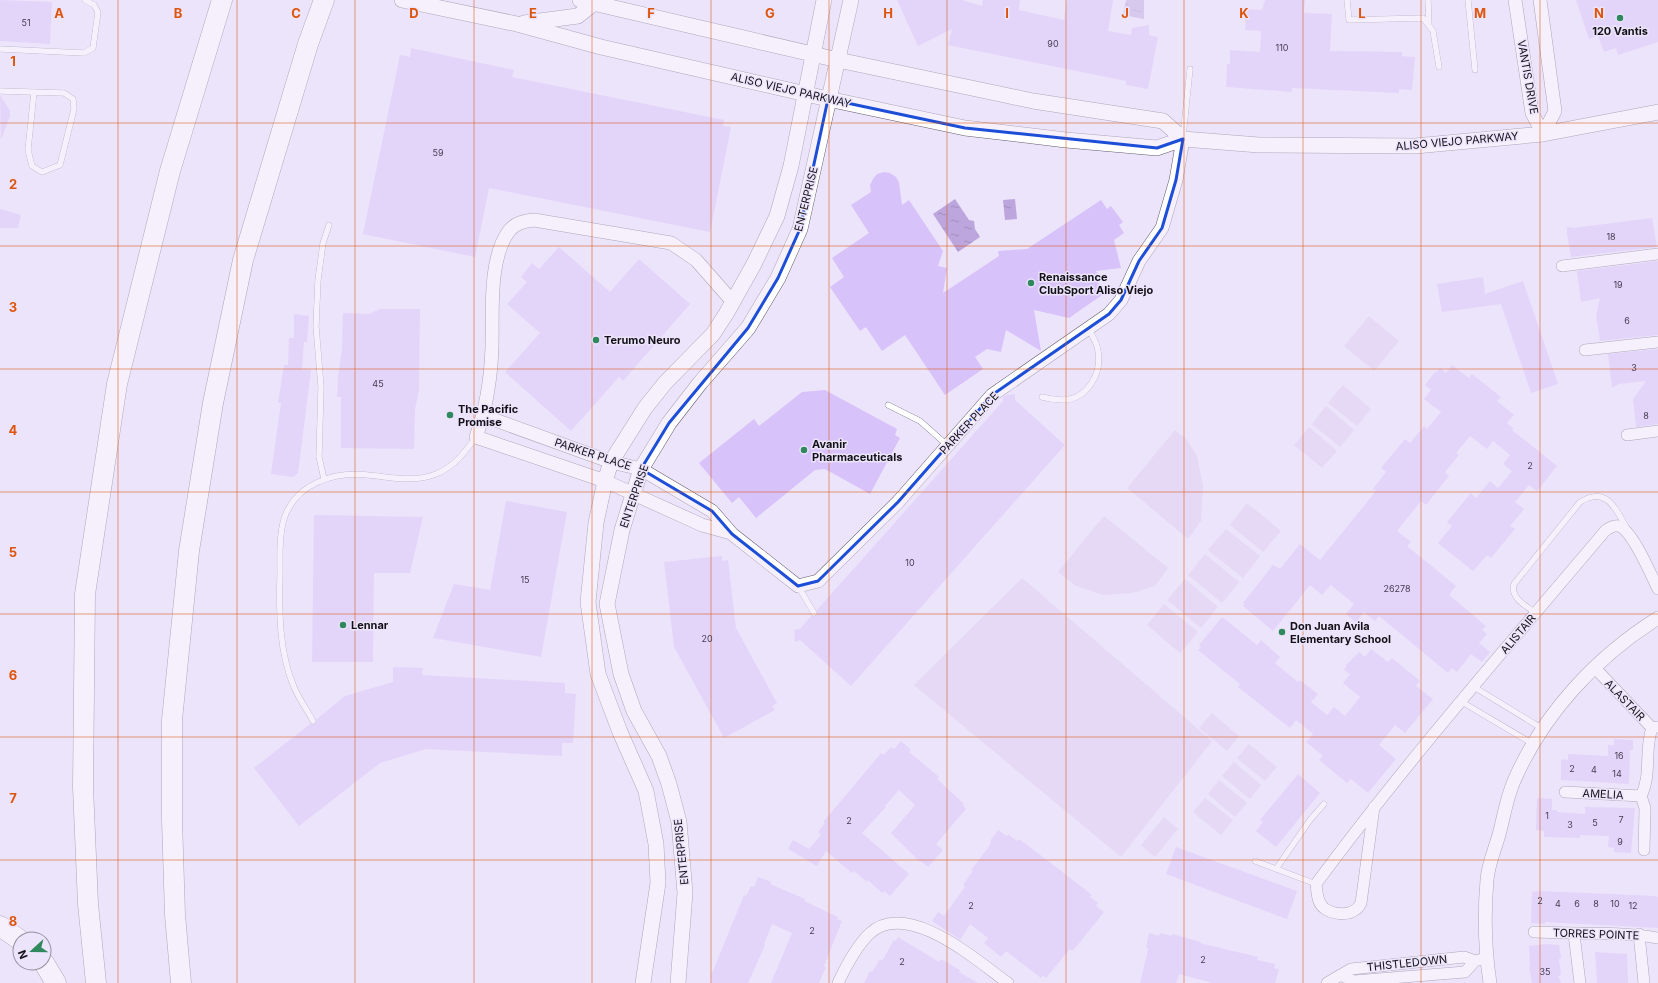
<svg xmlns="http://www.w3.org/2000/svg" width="1658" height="983" font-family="Inter,sans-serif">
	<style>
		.green { fill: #dbcdf2 }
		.water { fill: url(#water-ripples) }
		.building { fill: #d8c2fa }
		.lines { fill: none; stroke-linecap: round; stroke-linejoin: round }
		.service-casing { stroke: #635d6f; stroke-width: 6 }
		.minor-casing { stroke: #635d6f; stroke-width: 12 }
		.tertiary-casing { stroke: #635d6f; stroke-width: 14 }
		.secondary-casing { stroke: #635d6f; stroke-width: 16 }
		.motorway-casing { stroke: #635d6f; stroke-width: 21 }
		.service { stroke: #fff; stroke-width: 5.5 }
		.minor { stroke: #fff; stroke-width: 11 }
		.tertiary { stroke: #fff; stroke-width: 13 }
		.secondary { stroke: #fff; stroke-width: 15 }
		.motorway { stroke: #fff; stroke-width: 20 }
		.marked { fill: none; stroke: #1d4ed8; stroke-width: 3; stroke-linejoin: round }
		.grid { fill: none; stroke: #dd550d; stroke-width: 1; stroke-opacity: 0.55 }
		.poi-dot { fill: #30885e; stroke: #ece4fa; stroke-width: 1.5 }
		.labels { text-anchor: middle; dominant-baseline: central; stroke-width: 3; stroke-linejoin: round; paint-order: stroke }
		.number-label { font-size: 9px; fill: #443d50 }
		.poi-label { font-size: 11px; font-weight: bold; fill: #131118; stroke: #ece4fa; text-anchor: start }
		.street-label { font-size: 11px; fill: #131118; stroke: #ece4fa }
		.grid-label { font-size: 13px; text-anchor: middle; font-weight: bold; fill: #dd550d; stroke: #ece4fa; stroke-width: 3; stroke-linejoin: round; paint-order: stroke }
	</style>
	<defs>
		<pattern id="water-ripples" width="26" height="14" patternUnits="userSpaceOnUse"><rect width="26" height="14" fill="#bca6dd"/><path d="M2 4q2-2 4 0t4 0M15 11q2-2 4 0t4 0" fill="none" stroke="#a18ebd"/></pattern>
	</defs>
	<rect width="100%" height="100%" fill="#ece4fa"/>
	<!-- green -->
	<path class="green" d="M1369,316L1399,341L1374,371L1344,346Z
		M1343,385L1371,409L1357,426L1328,403Z
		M1326,406L1354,430L1340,447L1312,424Z
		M1309,427L1337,451L1322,468L1294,445Z
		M1175,430L1187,440L1197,456L1203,486L1201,521L1188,539L1127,488Z
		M1247,503L1281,531L1263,552L1230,525Z
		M1104,516L1168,568L1155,586L1132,593L1104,595L1076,586L1058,572Z
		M1226,529L1260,556L1243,578L1208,550Z
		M1205,554L1239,582L1222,603L1188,575Z
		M1022,578L1212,741L1121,857L914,685Z
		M1185,579L1218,607L1201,628L1167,600Z
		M1164,604L1198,632L1180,653L1147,625Z
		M1212,713L1239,736L1227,751L1199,728Z
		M1249,744L1277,767L1265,781L1237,758Z
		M1234,762L1261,785L1250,799L1222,776Z
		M1219,780L1247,803L1235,817L1208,794Z
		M1205,798L1233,820L1221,835L1193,812Z
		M1164,817L1178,829L1155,857L1141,845Z"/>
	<!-- water -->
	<path class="water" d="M1126,0H1144V19L1123,15Z
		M955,199L969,220L974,221L975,229L980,237L958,252L933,214Z
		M1015,199L1017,219L1005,220L1003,200Z"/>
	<!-- building -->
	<path class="building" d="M0,0L52,2L50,44L0,41Z
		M897,0H962L982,6L983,0H1020L1019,10L1064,20L1067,0H1113L1108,31L1131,35L1132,28L1149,25V35L1158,37L1148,89L1126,85V81L948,45L952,29L918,46Z
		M1265,0H1305L1304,13L1332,14L1330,51L1402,52V56L1415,57L1412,90L1399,89V93L1292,88V92L1226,87L1227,64H1230V50L1260,52L1261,31L1245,30L1246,9L1262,10Z
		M1576,0H1658V42L1618,55L1616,48L1604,52L1598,36L1589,39Z
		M411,48L514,70L512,77L724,120L723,126L731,127L710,232L489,188L475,257L363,234L400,55L410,57Z
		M0,95L10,111V116L1,140Z
		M884,172L890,173L896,177L899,182L902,205L909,200L943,251L938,266L947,268L943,293L999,256L998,251L1027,249L1101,200L1107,209L1111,206L1123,222L1119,225L1124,233L1114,240L1121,268L1096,271L1101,278L1097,281L1103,290L1100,292L1102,295L1069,318L1034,310L1041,351L1006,330L1001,352L987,349L975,357L983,369L945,395L905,335L882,351L866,327L860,331L830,287L844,277L832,258L869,233L851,205L871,192L870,185L873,179L877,174Z
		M0,209L21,215L18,228H0Z
		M1652,218L1657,247L1571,257L1567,234V227L1573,228Z
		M559,247L610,292L639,259L690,304L623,381L619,377L571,431L505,372L540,333L507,304L527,282L521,277L532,263L539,269Z
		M1658,261V335L1600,341L1596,315L1600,298L1581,302L1577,271Z
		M1483,277L1485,294L1523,281L1558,384L1531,393L1501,304L1442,312L1437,284Z
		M380,309H420L419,390L415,409L414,449L341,448V397H337L338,376L342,350L343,313L369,314Z
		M294,314L309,316L307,342H304L302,369L311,370L298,473L293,477L271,474L281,403H278L284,365H288L289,338H294Z
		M1658,349V424L1636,427L1633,399L1646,381L1619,384L1612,388L1608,354Z
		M1452,365L1469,378L1472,374L1501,397L1497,401L1514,415L1507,423L1513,428L1512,430L1557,466L1537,491L1529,485L1515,502L1524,509L1510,526L1515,529L1491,558L1487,555L1473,571L1438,543L1452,526L1447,522L1471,493L1476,498L1490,481L1498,488L1512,471L1503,464L1510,455L1493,441L1487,449L1470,436L1456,453L1459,455L1445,472L1449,476L1426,505L1421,501L1397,531L1411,542L1407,546L1456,586L1449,595L1486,626L1482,630L1487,634L1479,643L1490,652L1482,662L1471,654L1457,672L1452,668L1448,673L1379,616L1375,621L1364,612L1356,622L1346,614L1354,604L1331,585L1322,595L1310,585L1273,631L1243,606L1245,604L1243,603L1273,565L1280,569L1300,544L1320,560L1376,491L1373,489L1386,472L1381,468L1405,439L1410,443L1424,426L1427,429L1441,412L1424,399L1431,390L1425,385L1435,372L1436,373L1440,368L1446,373Z
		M825,390L897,429L895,435L900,438L870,494L825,469L815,470L756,518L739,497L732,503L699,463L754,419L759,426L802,392Z
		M1015,394V400L1065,445L851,686L800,640L795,642L794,630L800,629L811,616L817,615V610L1003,401V397L1007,395Z
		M506,501L567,512L541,657L433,638L454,584L490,590Z
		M314,515L423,517L410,573H374L373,662H312Z
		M722,556V561L728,560L736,628L777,703L772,706L775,710L724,738L674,647L664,562Z
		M1222,617L1257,645L1261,640L1280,657L1275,663L1298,682L1300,680L1318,694L1311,702L1327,715L1334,707L1345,716L1360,697L1343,683L1350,674L1344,670L1347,664L1359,652L1365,657L1371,649L1388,662L1392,658L1420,681L1416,686L1433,699L1405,733L1395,725L1379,745L1396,759L1368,793L1351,779L1347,783L1319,760L1323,756L1306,742L1313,734L1296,720L1290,728L1238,687L1240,684L1198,650L1201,647L1199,645Z
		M393,667L423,668L422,675L565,683V693L576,694L573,743H562V756L426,749L380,763L299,826L254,768L310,724H315L317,719L345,696L393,682Z
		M1614,739L1633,740V750H1630L1629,784L1561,780V759L1568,760V754L1608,756V745H1614Z
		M901,741L911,750L909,752L939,777L937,779L964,804L963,806L966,809L936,844L943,850L928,867L921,861L920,862L891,833L915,805L899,790L885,806L886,807L862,833L909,874L890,896L884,891L882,893L868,880L867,882L854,871L852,873L826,851L817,866L788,849L793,840L809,849L821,835L818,832L825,823L823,822L862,776L881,753L884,755L891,747L894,749Z
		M1298,774L1320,793L1276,847L1256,831L1263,822L1260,820Z
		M1537,798L1552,799V810H1557V812L1585,814V807L1635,808L1631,853L1614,852V848L1608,847L1609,836L1580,835V838L1544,837V831L1536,830Z
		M998,830L1007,836L1008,834L1017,841L1019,839L1043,857L1092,895L1090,897L1098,903L1096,906L1104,912L1077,946L1072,951L1070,949L1046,978L1043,975L1041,978L1006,951L1001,957L984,943L988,938L970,924L960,940L932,921L938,912L944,916L965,887L963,885L973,871L971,870L988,848L991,842L990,841Z
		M1176,847L1297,891L1287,919L1166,874Z
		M758,877L771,882L770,884L805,899L804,901L838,917L837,919L842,921L824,966L826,967L819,983H771L792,933L772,924L764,944L765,945L748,983H711L712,979L710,978L744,895L746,896L751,886L754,887Z
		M1539,891L1655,896L1658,897V928L1545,922V924L1531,923L1532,892Z
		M1149,933L1159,936L1160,933L1172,936V934L1201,942L1200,943L1258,957L1257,960L1275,964L1274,968L1279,969L1275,983H1213L1179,974L1176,983H1140L1147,954L1148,948H1146Z
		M898,937L939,962L941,959L960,970L959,972L978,983H864L870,971L872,972L880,959L882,961L894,940L896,941Z
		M1546,944L1559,945L1561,958L1559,959L1561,975L1558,976L1561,983H1532L1529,967L1530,966L1529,946Z
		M1595,952L1627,954L1628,983H1597Z"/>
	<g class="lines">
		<defs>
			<path id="service" d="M1347,0L1349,20L1423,18L1433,31L1439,67
				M1428,0L1429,25
				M1468,0L1475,70
				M0,49L84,53L93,48L98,12L94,5L85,0
				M0,91L64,93L73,99L74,109L60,165L42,172L32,166L28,150L34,92
				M1183,137L1190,69
				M1042,397C1049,399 1056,400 1063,400C1088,399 1102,373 1098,351C1097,342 1092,336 1088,328
				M888,405L920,421L947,445
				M324,479L319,457L321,387L316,326L318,280L323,243L329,225
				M798,586L814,613
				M1536,613C1526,606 1510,598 1514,584L1580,502C1606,486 1615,507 1626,527
				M1474,687L1543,729
				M1462,702L1533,744
				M313,721C307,710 299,699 294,687C279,652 279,612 280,574C280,556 279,536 284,519C295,484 334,471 368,475C391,477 413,483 436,474C454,467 465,452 476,437
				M1255,861L1316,884
				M1276,869L1310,820L1324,804"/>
			<path id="minor" d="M1562,266L1658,254
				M1585,350L1658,342
				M1627,435L1658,431
				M1594,667L1652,728L1658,727
				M1565,792L1641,796C1652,775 1644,750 1652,728
				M1641,796L1645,808L1644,850
				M1374,807L1361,903C1360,905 1357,909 1355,910C1347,916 1331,914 1324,908C1317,903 1317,892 1316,884C1406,762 1507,647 1605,531C1609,528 1613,525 1619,526C1633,531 1651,575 1658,589
				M1534,932C1575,934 1618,931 1658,938
				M1574,934L1580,983
				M1639,934L1644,983
				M1340,975L1354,981L1465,972L1475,961
				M838,983C846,966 856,947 869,934C907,898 977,961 1008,983
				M1327,983L1351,969L1464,957L1475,961L1486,958"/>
			<path id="tertiary" d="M1515,0L1532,113L1543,134
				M1540,0L1555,111L1543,134
				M484,416L611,462L641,469L712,511L732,534L798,586L818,581L898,502L992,395L1109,314L1121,300L1139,261L1162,228L1176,180L1183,139
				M731,533L702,525L605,481L476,437C486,409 491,377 492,347C493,314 488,259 509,231C515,223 524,221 534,220L671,243L696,260L733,302
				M1490,983C1485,950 1484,914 1487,880C1488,864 1496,847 1500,831C1504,815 1507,797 1514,781C1543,714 1596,657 1658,618"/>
			<path id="secondary" d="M402,0L517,24L601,47L828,99L965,128L1066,140L1157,148L1183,139L1259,145L1415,146L1543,134L1658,112
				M580,0L838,60L981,90L1033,101L1163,121L1183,139
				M524,23L578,16L594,3
				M643,983L658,883L656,844L646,791L620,732L598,674L588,602L596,523L605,481L611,462L645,408L665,383L713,334L726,314L754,264L777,216L791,166L824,0
				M678,983L685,893L679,822L669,784L659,756L634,711L621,674L607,604L622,530L641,469L669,423L700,383L748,328L778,278L800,229L851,0"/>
			<path id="motorway" d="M0,926L20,940
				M44,963L56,983
				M96,983L88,904L83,787L85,594L117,384L170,171L222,0
				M181,983L175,915L172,820V720L189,551L213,403L243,260L308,44L324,0"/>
		</defs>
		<!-- service casing -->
		<use href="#service" class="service-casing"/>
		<!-- minor casing -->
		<use href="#minor" class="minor-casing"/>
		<!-- tertiary casing -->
		<use href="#tertiary" class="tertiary-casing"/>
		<!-- secondary casing -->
		<use href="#secondary" class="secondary-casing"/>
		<!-- motorway casing -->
		<use href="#motorway" class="motorway-casing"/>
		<!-- service -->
		<use href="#service" class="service"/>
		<!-- minor -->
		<use href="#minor" class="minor"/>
		<!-- tertiary -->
		<use href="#tertiary" class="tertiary"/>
		<!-- secondary -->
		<use href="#secondary" class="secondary"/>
		<!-- motorway -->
		<use href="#motorway" class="motorway"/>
	</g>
	<!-- marked area -->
	<path d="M0 0H1658V983H0ZM828,99L965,128L1157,148L1183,139L1176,180L1162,228L1139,261L1121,300L1109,314L992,395L898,502L818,581L798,586L732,534L712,511L641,469L669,423L748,328L778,278L800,229Z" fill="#ece4fa" fill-opacity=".55" fill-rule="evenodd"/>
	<path class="marked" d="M828,99L965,128L1157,148L1183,139L1176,180L1162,228L1139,261L1121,300L1109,314L992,395L898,502L818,581L798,586L732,534L712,511L641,469L669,423L748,328L778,278L800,229Z"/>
	<!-- grid -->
	<path class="grid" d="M118,0V983M237,0V983M355,0V983M474,0V983M592,0V983M711,0V983M829,0V983M947,0V983M1066,0V983M1184,0V983M1303,0V983M1421,0V983M1540,0V983M0,123H1658M0,246H1658M0,369H1658M0,492H1658M0,614H1658M0,737H1658M0,860H1658"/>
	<!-- markers -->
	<g class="poi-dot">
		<circle cx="1620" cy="18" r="4"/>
		<circle cx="1031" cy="283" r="4"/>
		<circle cx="596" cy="340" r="4"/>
		<circle cx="450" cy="415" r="4"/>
		<circle cx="804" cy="450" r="4"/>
		<circle cx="343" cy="625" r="4"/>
		<circle cx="1282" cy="632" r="4"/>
	</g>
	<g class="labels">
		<!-- number labels -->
		<g class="number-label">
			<text x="26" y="22">51</text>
			<text x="1053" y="43">90</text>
			<text x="1282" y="47">110</text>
			<text x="438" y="152">59</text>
			<text x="1611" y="236">18</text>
			<text x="1618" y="284">19</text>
			<text x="1627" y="320">6</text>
			<text x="1634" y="367">3</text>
			<text x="378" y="383">45</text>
			<text x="1646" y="415">8</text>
			<text x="1530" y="465">2</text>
			<text x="910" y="562">10</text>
			<text x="525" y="579">15</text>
			<text x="1397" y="588">26278</text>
			<text x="707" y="638">20</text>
			<text x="1619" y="755">16</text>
			<text x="1572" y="768">2</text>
			<text x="1594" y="769">4</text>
			<text x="1617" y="773">14</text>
			<text x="1547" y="815">1</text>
			<text x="1621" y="819">7</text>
			<text x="849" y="820">2</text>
			<text x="1595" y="822">5</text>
			<text x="1570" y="824">3</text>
			<text x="1620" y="841">9</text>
			<text x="1540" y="900">2</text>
			<text x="1558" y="903">4</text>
			<text x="1577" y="903">6</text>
			<text x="1596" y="903">8</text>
			<text x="1615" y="903">10</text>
			<text x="971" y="905">2</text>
			<text x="1633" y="905">12</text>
			<text x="812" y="930">2</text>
			<text x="1203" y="959">2</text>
			<text x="902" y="961">2</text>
			<text x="1545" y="971">35</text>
		</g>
		<!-- poi labels -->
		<g class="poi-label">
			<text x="1620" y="31" text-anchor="middle">120 Vantis</text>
			<text x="1039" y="277">Renaissance<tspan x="1039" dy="13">ClubSport Aliso Viejo</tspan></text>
			<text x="604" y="340">Terumo Neuro</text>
			<text x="458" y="409">The Pacific<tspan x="458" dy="13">Promise</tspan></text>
			<text x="812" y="444">Avanir<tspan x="812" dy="13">Pharmaceuticals</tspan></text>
			<text x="351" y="625">Lennar</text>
			<text x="1290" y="626">Don Juan Avila<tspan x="1290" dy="13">Elementary School</tspan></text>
		</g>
		<!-- street labels -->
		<g class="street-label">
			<text transform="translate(1528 77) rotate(80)">VANTIS DRIVE</text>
			<text transform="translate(791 90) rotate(13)">ALISO VIEJO PARKWAY</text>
			<text transform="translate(1457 141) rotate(-5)">ALISO VIEJO PARKWAY</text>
			<text transform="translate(806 199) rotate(-76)">ENTERPRISE</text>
			<text transform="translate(969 423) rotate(-47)">PARKER PLACE</text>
			<text transform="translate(593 454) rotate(18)">PARKER PLACE</text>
			<text transform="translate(634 496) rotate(-71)">ENTERPRISE</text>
			<text transform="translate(1518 634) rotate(-50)">ALISTAIR</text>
			<text transform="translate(1625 700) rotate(46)">ALASTAIR</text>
			<text transform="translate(1603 794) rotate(3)">AMELIA</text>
			<text transform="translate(681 852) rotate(-96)">ENTERPRISE</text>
			<text transform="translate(1596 934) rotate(2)">TORRES POINTE</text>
			<text transform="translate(1407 963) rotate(-6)">THISTLEDOWN</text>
		</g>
	</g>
	<g class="grid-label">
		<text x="59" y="18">A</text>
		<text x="178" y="18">B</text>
		<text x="296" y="18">C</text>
		<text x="414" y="18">D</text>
		<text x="533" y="18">E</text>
		<text x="651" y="18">F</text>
		<text x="770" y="18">G</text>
		<text x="888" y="18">H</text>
		<text x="1007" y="18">I</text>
		<text x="1125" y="18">J</text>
		<text x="1244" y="18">K</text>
		<text x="1362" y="18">L</text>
		<text x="1480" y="18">M</text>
		<text x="1599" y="18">N</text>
		<text x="13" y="66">1</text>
		<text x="13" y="189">2</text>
		<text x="13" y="312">3</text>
		<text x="13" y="435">4</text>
		<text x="13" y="557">5</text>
		<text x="13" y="680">6</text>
		<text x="13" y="803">7</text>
		<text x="13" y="926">8</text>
	</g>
	<!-- north arrow -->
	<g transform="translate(32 951) rotate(249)"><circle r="19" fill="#ece4fa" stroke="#9590a0"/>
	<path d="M0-3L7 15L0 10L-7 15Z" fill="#30885e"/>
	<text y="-6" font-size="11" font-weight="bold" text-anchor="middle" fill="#131118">N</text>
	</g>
</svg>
